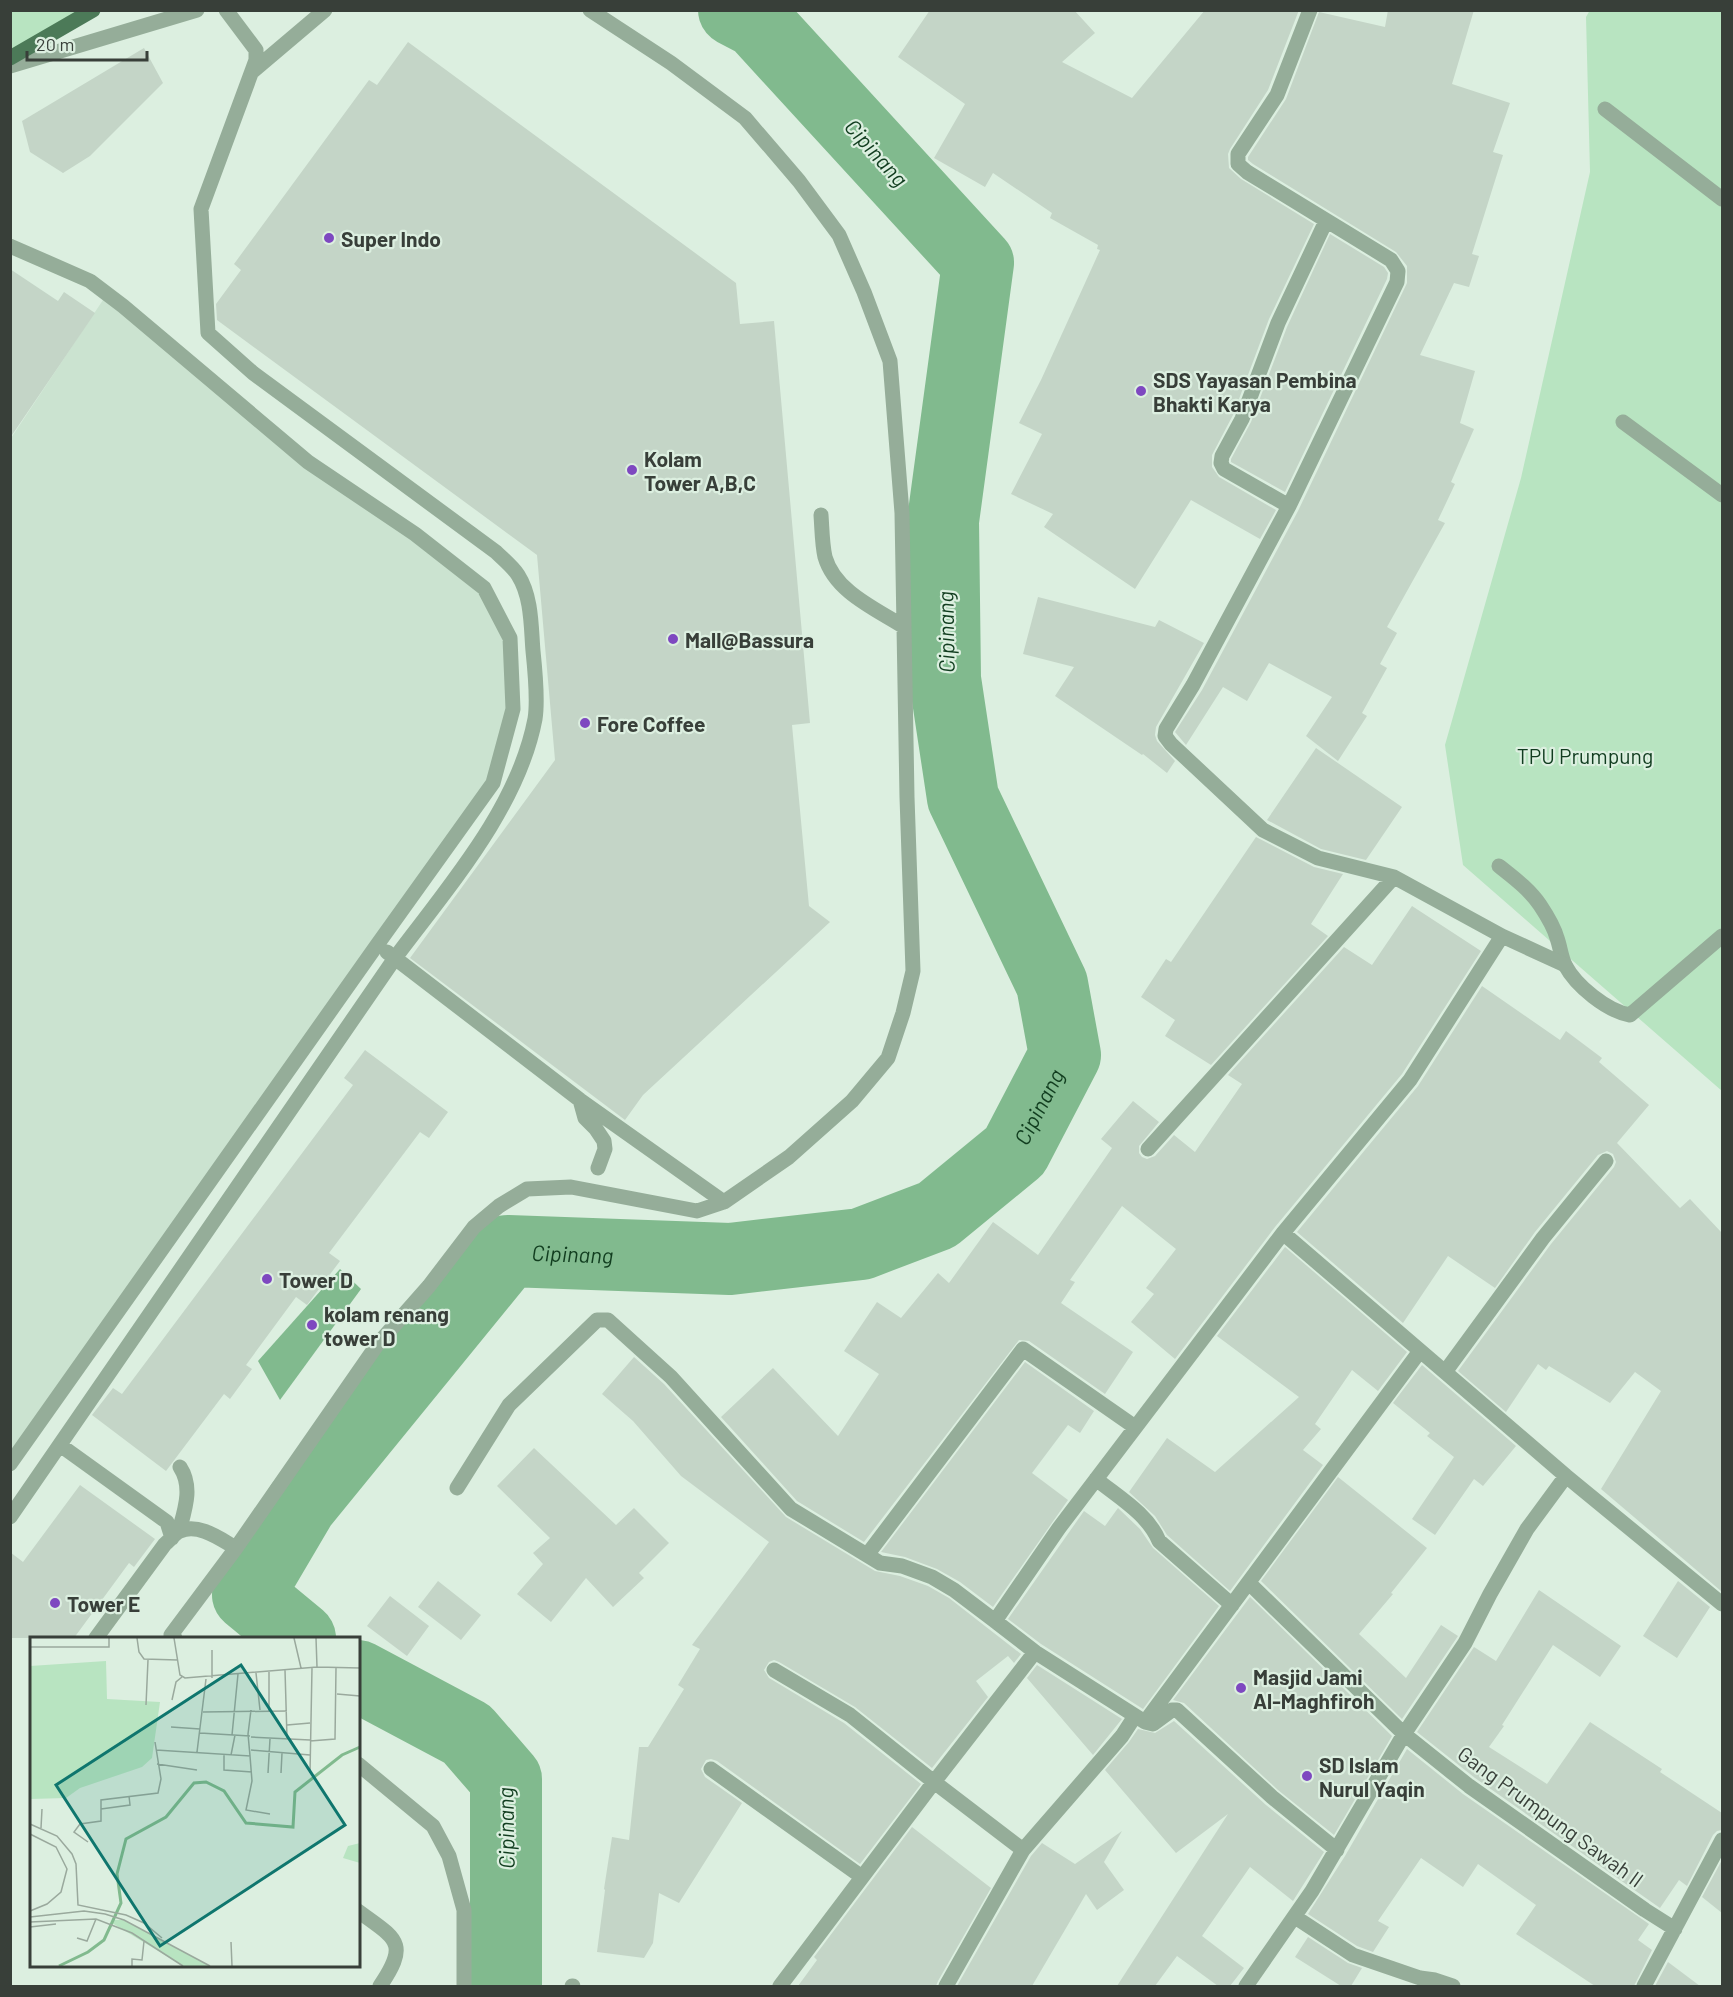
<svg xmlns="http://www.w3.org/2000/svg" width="1733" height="1997" font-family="Barlow,sans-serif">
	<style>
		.built { fill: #cbe3d0 }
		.green { fill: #b8e4c1 }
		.water { fill: #81ba8e }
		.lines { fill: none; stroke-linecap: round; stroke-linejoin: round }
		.river { stroke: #81ba8e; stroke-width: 72 }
		.building { fill: #c4d5c7 }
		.service { stroke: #95ad99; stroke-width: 15 }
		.minor { stroke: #95ad99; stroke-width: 15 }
		.tertiary { stroke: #95ad99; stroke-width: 15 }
		.primary { stroke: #4c7a58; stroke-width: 15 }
		.poi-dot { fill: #7e48c0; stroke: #dcefe0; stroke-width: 2 }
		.labels { text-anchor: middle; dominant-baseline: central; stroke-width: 4.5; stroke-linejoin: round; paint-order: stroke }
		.poi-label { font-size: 21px; font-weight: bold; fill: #383f39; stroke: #dcefe0; text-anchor: start }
		.park-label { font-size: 21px; fill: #103c1f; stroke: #dcefe0 }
		.street-label { font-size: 21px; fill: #383f39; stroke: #dcefe0 }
		.water-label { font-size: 22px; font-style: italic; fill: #113d1f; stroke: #dcefe0 }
		.inset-river { fill: none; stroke: #81ba8e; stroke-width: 3 }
		.inset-road { fill: none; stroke: #9aa99d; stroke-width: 1.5 }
		.view { fill: #0f766e; fill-opacity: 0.15; stroke: #0f766e; stroke-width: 3 }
		.inset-edge { fill: none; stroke: #383f39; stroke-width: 3 }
	</style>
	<rect width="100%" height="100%" fill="#dcefe0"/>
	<!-- built -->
	<path class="built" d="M107,294L214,382L484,588L510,638L513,709L493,783L11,1464V438Z"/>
	<!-- green -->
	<path class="green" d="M1590,10L1722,11V1091L1463,865L1445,745L1521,478L1590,172L1586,17Z
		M11,11H93L11,58Z"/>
	<!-- water -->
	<path class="water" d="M340,1269L361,1289L280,1400L258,1361Z"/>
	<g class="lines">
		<!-- river -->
		<g class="river">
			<path id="s1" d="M300,1638L248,1595L301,1505L508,1251L730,1259L861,1244L937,1215L1015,1151L1065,1055L1052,984L963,798L945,679L943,521L978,263L757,22L734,10"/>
			<path d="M358,1676L467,1734L506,1779V1986"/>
		</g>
	</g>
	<!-- building -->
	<path class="building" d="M930,10H1074L1095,33L1062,62L1132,98L1205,10H1299L1268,90L1230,149L1228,154L1229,168L1241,179L1314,224L1269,319L1233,415L1212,455V467L1219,477L1276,510L1260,539L1191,500L1135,589L1044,527L1053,514L1011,494L1042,434L1019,423L1041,380L1100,250L1097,249L1098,245L1050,218L1052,213L993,173L985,187L934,158L965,104L898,57Z
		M1388,10H1474L1452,84L1510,103L1493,152L1503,155L1472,254L1479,256L1469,287L1454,283L1420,355L1475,371L1460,423L1474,429L1451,482L1455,484L1438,520L1445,523L1387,627L1397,633L1380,664L1387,668L1362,713L1367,716L1338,761L1306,736L1332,697L1269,663L1247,701L1223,687L1186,745L1175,732L1202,690L1298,511L1407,283V266L1396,252L1253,164L1248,160V157L1286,99L1319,12L1385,27Z
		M408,42L736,283L740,324L774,321L810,723L792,725L809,906L830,922L643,1095L625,1120L410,958L555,760L537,555L217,320L216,304L241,270L234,264L369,80L377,85Z
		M144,48L163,83L90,156L63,173L30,152L22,121Z
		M1330,234L1384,267L1388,273L1387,279L1285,492L1231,462V459L1251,422L1287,327Z
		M10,269L58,301L64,292L95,313L10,438Z
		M1038,597L1155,627L1159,620L1204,643L1156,727L1155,735L1157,741L1175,761L1167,773L1143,754L1142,755L1055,696L1074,667L1023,654Z
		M1316,748L1402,807L1366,860L1321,849L1267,820Z
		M1256,837L1314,867L1343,874L1311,924L1328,936L1211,1065L1165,1036L1175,1020L1141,997L1166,959L1171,962Z
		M1412,906L1481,951L1402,1074L1275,1227L1175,1359L1131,1322L1154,1294L1146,1288L1176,1249L1122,1206L1070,1280L1075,1282L1061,1303L1133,1352L1105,1394L1029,1341L1019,1340L864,1542L797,1501L721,1417L773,1368L838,1436L879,1374L844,1351L877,1302L901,1318L938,1273L949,1283L993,1222L1038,1255L1112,1148L1101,1139L1133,1101L1159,1122L1139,1146V1153L1142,1157L1147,1159L1155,1156L1174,1135L1195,1152L1242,1084L1228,1075L1344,947L1372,965Z
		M1482,986L1560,1040L1566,1031L1602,1058L1599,1062L1649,1105L1617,1143L1680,1208L1690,1199L1722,1233V1588L1721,1591L1601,1489L1661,1391L1635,1372L1610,1403L1549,1366L1546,1370L1538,1364L1506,1412L1458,1371L1551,1244L1614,1167L1616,1162L1613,1154L1607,1151L1598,1155L1535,1232L1495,1288L1448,1256L1403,1323L1297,1232L1418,1086Z
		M365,1050L448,1112L429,1138L420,1132L329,1253L340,1261L307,1305L296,1297L246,1365L252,1369L230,1399L224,1394L166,1471L92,1415L113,1388L122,1394L353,1085L344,1078Z
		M1285,1247L1407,1352L1378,1391L1352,1370L1315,1424L1321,1429L1303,1450L1323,1465L1230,1591L1167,1535L1155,1516L1129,1492L1167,1438L1215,1472L1299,1397L1217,1336Z
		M634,1357L664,1384L786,1517L875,1571L900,1576L928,1586L949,1598L1021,1654L1014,1663L1008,1656L976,1681L988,1697L932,1768L855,1707L779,1662L774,1660L769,1662L764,1670L769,1678L844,1723L921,1784L860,1864L717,1761L711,1759L706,1760L701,1769L705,1777L742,1803L679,1903L659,1893L653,1943L644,1958L597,1952L605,1890L604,1889L612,1837L629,1840L639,1747H648L684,1689L678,1685L700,1649L692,1645L769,1542L681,1476L633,1421L602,1394Z
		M1025,1362L1094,1411L1080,1433L1068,1425L1032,1473L1068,1500L993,1607L960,1582L937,1569L905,1557L881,1552Z
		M1422,1365L1516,1446L1483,1486L1474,1479L1435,1535L1412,1519L1454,1457L1427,1436L1430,1433L1393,1403Z
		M534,1448L616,1525L634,1508L669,1543L639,1573L644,1578L613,1607L586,1578L551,1622L517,1594L543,1564L533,1553L550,1538L497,1486Z
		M1338,1477L1427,1548L1391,1593L1393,1594L1359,1634L1406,1678L1441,1625L1458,1636L1402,1719L1261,1581Z
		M80,1485L155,1539L134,1567L129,1563L74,1638H10V1552L23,1562Z
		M1118,1508L1140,1529L1153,1548L1219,1606L1143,1709L1041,1644L1008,1619L1084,1511L1105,1526Z
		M438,1581L481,1615L461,1640L418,1607Z
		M1678,1581L1710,1607L1677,1658L1643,1636Z
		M1539,1590L1621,1646L1600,1677L1553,1645L1502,1725L1504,1726L1489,1747L1547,1784L1590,1722L1662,1769L1660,1772L1722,1813V1830L1717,1831L1713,1835L1687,1886L1679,1880L1660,1908L1475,1778L1417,1732L1474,1647L1496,1661Z
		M390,1596L429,1626L407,1656L367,1626Z
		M1250,1597L1392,1736L1334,1835L1278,1790L1184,1703L1173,1700Z
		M1037,1665L1122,1719L1093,1755L1027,1678Z
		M1174,1721L1266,1805L1324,1852L1293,1901L1250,1867L1202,1936L1244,1968L1230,1986H1218L1177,1956L1155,1986H1117L1228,1814L1176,1853L1105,1770L1129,1742L1138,1729L1155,1733Z
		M1407,1749L1463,1794L1649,1924L1638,1940L1652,1950L1634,1986H1595L1516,1934L1536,1905L1478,1864L1463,1887L1421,1858L1378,1921L1389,1927L1373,1952L1357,1946L1308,1914L1345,1856Z
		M912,1827L991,1888L938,1981L936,1986H798L817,1960L814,1957Z
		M1122,1831L1104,1862L1124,1890L1097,1910L1086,1894L1032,1986H957L1031,1856L1042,1843L1075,1864Z
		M1722,1860V1913L1702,1897Z
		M1308,1937L1348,1963L1362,1968L1351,1986H1341L1295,1957Z
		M1668,1962L1700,1986H1655Z"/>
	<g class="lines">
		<!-- service -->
		<path class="service" d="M253,71L325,10
			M1605,109L1722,199
			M10,246L90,281L123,306L308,462L415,534L484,588L510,638L513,709L493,783L377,945L10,1464
			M1623,422L1722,495
			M821,515C822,528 822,544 825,557C835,592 876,609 904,627
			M1499,866C1514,878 1529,889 1540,905C1546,914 1554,927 1557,938C1560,946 1561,957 1565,965C1576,986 1607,1011 1630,1015L1722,936
			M387,952L580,1100L724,1202
			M580,1100L585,1118L596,1129L604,1141L605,1149L598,1168
			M60,1445L167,1522L172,1538
			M10,1517L395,958C448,887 518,808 535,719C538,701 535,670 533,651C531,627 532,597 518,575C513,567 503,559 496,552L253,373L208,333L201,209L256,60V50L226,10
			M179,1531C185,1509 193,1487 180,1467
			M96,1638L165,1544C170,1540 175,1533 180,1531C199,1523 220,1539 236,1548
			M175,1638L171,1635L236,1548L377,1345L429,1286L474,1227L499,1206L527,1189L571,1187L697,1211L724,1202L789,1157L852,1101L888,1058L903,1013L913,971L907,797L902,513L890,361L864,292L839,235L799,181L745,118L671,63L590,10
			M358,1764L433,1826L449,1856L464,1910V1986
			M358,1911C396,1939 410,1942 380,1986"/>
		<!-- minor -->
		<path class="minor" d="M1310,10L1277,95L1238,154V164L1247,172L1391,260L1398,271L1397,282L1289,506L1193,685L1166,729L1165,736L1171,744L1263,830L1318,858L1394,877L1502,936L1565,965
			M1289,506L1224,469L1221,463L1222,456L1242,419L1278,323L1326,221
			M1148,1149L1394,877
			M1283,1233L1566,1476L1722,1604
			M1445,1372L1543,1238L1606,1161
			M1096,1479C1118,1497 1148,1514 1159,1541L1232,1605
			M457,1488L509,1405L597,1320H608L671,1377L791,1509L880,1563L902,1566L932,1577L954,1590L995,1621
			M867,1555L1023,1349L1135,1427
			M1249,1583L1404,1734L1469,1786L1645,1910L1675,1929
			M774,1670L850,1715L934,1782L1023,1850
			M1145,1722L1420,1351
			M711,1769L862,1877
			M1337,1850L1272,1797L1177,1710H1172L1153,1724L1145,1722L1035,1652L995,1621L1059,1528L1283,1233L1410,1080L1502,936
			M1295,1917L1353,1955L1420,1978L1435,1980L1453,1986
			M572,1986H573
			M780,1986L934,1782L1035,1652
			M946,1986L1023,1850L1122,1736L1135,1716
			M1246,1986L1312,1891L1404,1734L1465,1643L1490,1594L1527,1529L1566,1476
			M1644,1986L1722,1840"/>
		<!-- tertiary -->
		<path class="tertiary" d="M10,66L197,10"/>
		<!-- primary -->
		<path class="primary" d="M10,58L93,10"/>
	</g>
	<!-- markers -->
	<g class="poi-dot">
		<circle cx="329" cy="238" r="6"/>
		<circle cx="1141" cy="391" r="6"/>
		<circle cx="632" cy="470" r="6"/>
		<circle cx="673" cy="639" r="6"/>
		<circle cx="585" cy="723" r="6"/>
		<circle cx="267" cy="1279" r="6"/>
		<circle cx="312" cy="1325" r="6"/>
		<circle cx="55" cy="1603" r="6"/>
		<circle cx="1241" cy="1688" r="6"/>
		<circle cx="1307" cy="1776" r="6"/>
	</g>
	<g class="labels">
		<!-- poi labels -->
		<g class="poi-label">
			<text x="341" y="238">Super Indo</text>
			<text x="1153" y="379">SDS Yayasan Pembina<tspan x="1153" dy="24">Bhakti Karya</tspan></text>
			<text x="644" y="458">Kolam<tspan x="644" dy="24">Tower A,B,C</tspan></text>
			<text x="685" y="639">Mall@Bassura</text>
			<text x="597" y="723">Fore Coffee</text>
			<text x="279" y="1279">Tower D</text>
			<text x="324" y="1313">kolam renang<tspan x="324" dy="24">tower D</tspan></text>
			<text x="67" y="1603">Tower E</text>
			<text x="1253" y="1676">Masjid Jami<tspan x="1253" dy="24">Al-Maghfiroh</tspan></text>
			<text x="1319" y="1764">SD Islam<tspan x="1319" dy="24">Nurul Yaqin</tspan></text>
		</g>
		<!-- park labels -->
		<g class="park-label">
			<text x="1585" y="755">TPU Prumpung</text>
		</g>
		<!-- street labels -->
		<g class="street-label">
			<text transform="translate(1551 1816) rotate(36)">Gang Prumpung Sawah II</text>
		</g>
		<!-- water labels -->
		<g class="water-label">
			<text transform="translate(877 152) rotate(48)">Cipinang</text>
			<text transform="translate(945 632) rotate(-91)">Cipinang</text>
			<text stroke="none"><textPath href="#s1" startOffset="1086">Cipinang</textPath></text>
			<text stroke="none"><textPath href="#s1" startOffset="564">Cipinang</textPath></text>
			<text transform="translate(505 1828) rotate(-91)">Cipinang</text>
		</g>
	</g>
	<!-- overview -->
	<g transform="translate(30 1637)">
		<rect width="330" height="330" fill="#dcefe0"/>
		<path d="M76,24L77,62L130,65L122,121L112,130L50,151L36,161L0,162V29ZM330,206V226L313,221L318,209ZM83,283H94L180,329H153L82,286Z" fill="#b8e4c1"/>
		<path class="inset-river" d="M29,329L58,315L74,303L91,266L87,237L96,202L136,180L164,146L176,145L194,154L216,186L263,190L265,155L312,118L330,110"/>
		<path class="inset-road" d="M107,1L109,15L114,22L148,23M144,1L150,38L155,41L287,30L330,31M264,1L271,31M286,1L287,30M0,10H79V1M182,13V41M255,33L257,101M239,34V74M226,36L230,73M307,57L330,59M142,63L146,45L152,40M116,68L118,23M173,75L257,74M257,88L280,86M141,90L170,92M170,96L220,99M202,98L208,37M221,100L280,103M280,104L305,102L306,31M126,113L220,119L218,97L221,73M221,113L280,118M167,115L176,42M194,117V133L222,135M201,118L205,98M220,119L222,144L216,173L240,177M127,127L167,133M238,136L240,102M251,136L252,116M280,136L282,31M71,172L100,168L99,159M0,187L27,199L42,217L46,227L48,268L96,278L114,286L132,301M11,191L12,172M0,197L26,210L37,232L31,255L17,267L0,274M58,205L44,195L50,187L71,184V163L128,156L131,142L125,105M0,280L54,274L75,277L94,283L180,329M0,285L66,282L102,296L153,329M0,290L26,287M47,301L57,304L66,282M201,305L202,329M102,329V322L112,323L114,304"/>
		<path class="view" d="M211,28L315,188L130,309L26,148Z"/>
		<rect width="330" height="330" class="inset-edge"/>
	</g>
	<!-- border -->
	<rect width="1733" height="1997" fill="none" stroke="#383f39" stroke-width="24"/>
	<!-- scale -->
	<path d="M27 51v9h120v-9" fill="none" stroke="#383f39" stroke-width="3"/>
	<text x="36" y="51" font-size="18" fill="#383f39" stroke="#dcefe0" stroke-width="4.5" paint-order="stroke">20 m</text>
</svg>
